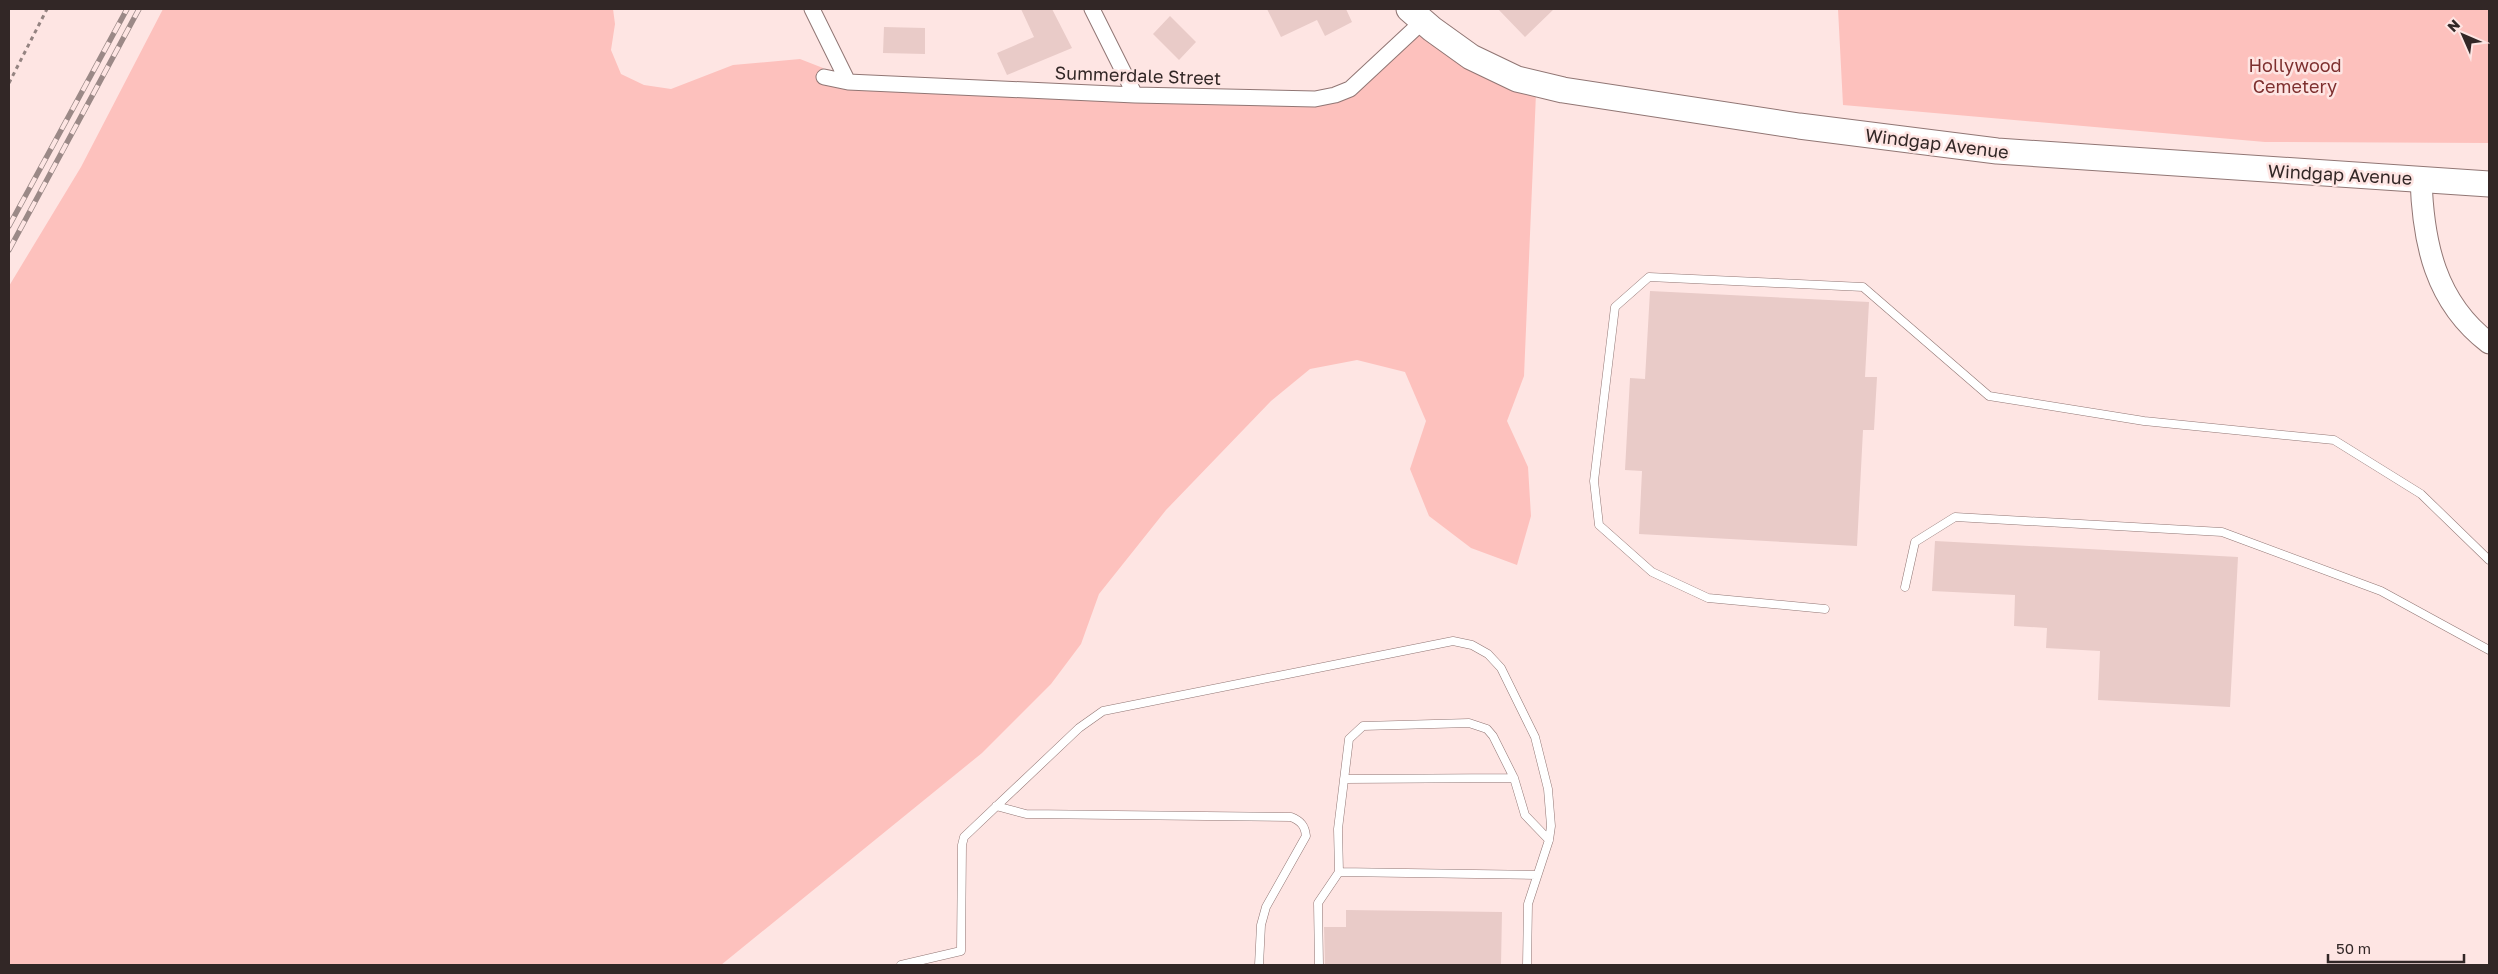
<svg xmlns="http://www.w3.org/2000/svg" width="2498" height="974" font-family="'Golos Text',sans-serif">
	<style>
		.green { fill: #fdc1bd }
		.building { fill: #e9cbc8 }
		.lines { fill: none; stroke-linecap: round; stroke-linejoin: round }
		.lane-casing { stroke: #917674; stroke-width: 9 }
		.street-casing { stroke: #917674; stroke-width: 17 }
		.secondary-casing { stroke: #917674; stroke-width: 23 }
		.primary-casing { stroke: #917674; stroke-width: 27 }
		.path { stroke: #948381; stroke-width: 3; stroke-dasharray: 4 4; stroke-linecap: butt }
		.lane { stroke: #fff; stroke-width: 8 }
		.street { stroke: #fff; stroke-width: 15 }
		.secondary { stroke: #fff; stroke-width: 21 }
		.primary { stroke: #fff; stroke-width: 25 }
		.rail-casing { stroke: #9b8987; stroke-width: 5.5 }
		.rail { stroke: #fee5e3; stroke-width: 4; stroke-dasharray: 11; stroke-linecap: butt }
		.labels { text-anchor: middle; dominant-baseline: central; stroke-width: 5; stroke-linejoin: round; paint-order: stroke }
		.park-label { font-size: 18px; fill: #7e302f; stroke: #fee5e3 }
		.street-label { font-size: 18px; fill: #322726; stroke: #fee5e3 }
	</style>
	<rect width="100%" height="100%" fill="#fee5e3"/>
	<!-- green -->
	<path class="green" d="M163,9H613L615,24L611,50L621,74L644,85L671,89L733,65L800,59L823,68L839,88L1312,105L1353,94L1423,30L1536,93L1524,376L1507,421L1528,467L1531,516L1517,565L1471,548L1429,516L1410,469L1426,421L1405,372L1357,360L1310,369L1271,401L1166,510L1099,594L1081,644L1051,684L982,753L721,965H9V286L81,167Z
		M1838,9H2489V143L2265,142L1843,105Z"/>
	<!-- building -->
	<path class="building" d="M1021,9H1052L1072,48L1007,75L997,53L1034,37Z
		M1267,9H1346L1352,22L1325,36L1317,20L1281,37Z
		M1498,9H1554L1525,37Z
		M1170,16L1196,42L1179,60L1153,34Z
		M884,27L925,28V54L883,53Z
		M1650,291L1869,302L1865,377H1877L1874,430H1863L1857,546L1639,534L1642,471L1625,470L1630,378L1645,379Z
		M1935,541L2238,557L2230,707L2098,700L2100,651L2046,648L2047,628L2014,626L2015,595L1932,591Z
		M1346,910L1502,912L1501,965L1325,964L1324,927H1346Z"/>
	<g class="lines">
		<defs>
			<path id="lane" d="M1905,587L1915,542L1955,517L2222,532L2381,591L2489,650
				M1825,609L1708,598L1652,572L1599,525L1594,481L1615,307L1649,277L1863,287L1989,396L2144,421L2334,440L2421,494L2489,560
				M1344,779L1514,778
				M996,806L1026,814L1291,817C1301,821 1305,826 1306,836L1266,907L1261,925L1259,965
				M1339,872L1338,829L1349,739L1363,726L1469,723L1487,729L1493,736L1514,778L1525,815L1549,840
				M901,965L961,951L962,845L964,837L1079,728L1103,711L1453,641L1472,645L1488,654L1501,668L1535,737L1548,789L1551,826L1549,840L1528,904L1527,965
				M1319,965L1318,903L1339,872L1536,875"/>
			<path id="street" d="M812,9L848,82
				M1092,9L1135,95
				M824,77L848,82L1135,95L1315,99L1335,95L1350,89L1423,21"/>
			<path id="secondary" d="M2421,179C2423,242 2435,302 2489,343"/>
			<path id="primary" d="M1409,9L1432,29L1471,57L1517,79L1563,90L1799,126L1997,151L2489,184"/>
		</defs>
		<!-- lane casing -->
		<use href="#lane" class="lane-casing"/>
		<!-- street casing -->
		<use href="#street" class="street-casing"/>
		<!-- secondary casing -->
		<use href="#secondary" class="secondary-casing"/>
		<!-- primary casing -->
		<use href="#primary" class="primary-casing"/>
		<!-- path -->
		<path class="path" d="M9,83L47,9"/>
		<!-- lane -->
		<use href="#lane" class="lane"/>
		<!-- street -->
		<use href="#street" class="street"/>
		<!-- secondary -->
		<use href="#secondary" class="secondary"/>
		<!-- primary -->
		<use href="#primary" class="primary"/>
		<defs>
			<path id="rail" d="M9,226L127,9
				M9,250L139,9"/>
		</defs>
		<!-- rail casing -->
		<use href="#rail" class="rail-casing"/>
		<!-- rail -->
		<use href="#rail" class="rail"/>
	</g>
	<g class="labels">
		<!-- park labels -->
		<g class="park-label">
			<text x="2295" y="65">Hollywood<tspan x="2295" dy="21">Cemetery</tspan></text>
		</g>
		<!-- street labels -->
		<g class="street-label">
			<text transform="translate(1138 75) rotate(2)">Summerdale Street</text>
			<text transform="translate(1937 143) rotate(7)">Windgap Avenue</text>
			<text transform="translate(2340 174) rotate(3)">Windgap Avenue</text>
		</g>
	</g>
	<!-- border -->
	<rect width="2498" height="974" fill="none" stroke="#322726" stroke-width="20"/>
	<!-- north arrow -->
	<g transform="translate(2463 35) rotate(315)" stroke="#fee5e3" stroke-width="4" paint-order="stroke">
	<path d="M0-4L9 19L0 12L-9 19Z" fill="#322726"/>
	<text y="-8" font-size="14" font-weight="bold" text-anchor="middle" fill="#322726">N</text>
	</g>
	<!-- scale -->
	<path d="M2328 954v8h136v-8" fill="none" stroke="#322726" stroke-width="2.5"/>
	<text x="2336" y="954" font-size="15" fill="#322726" stroke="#fee5e3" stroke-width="4" paint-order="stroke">50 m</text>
</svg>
